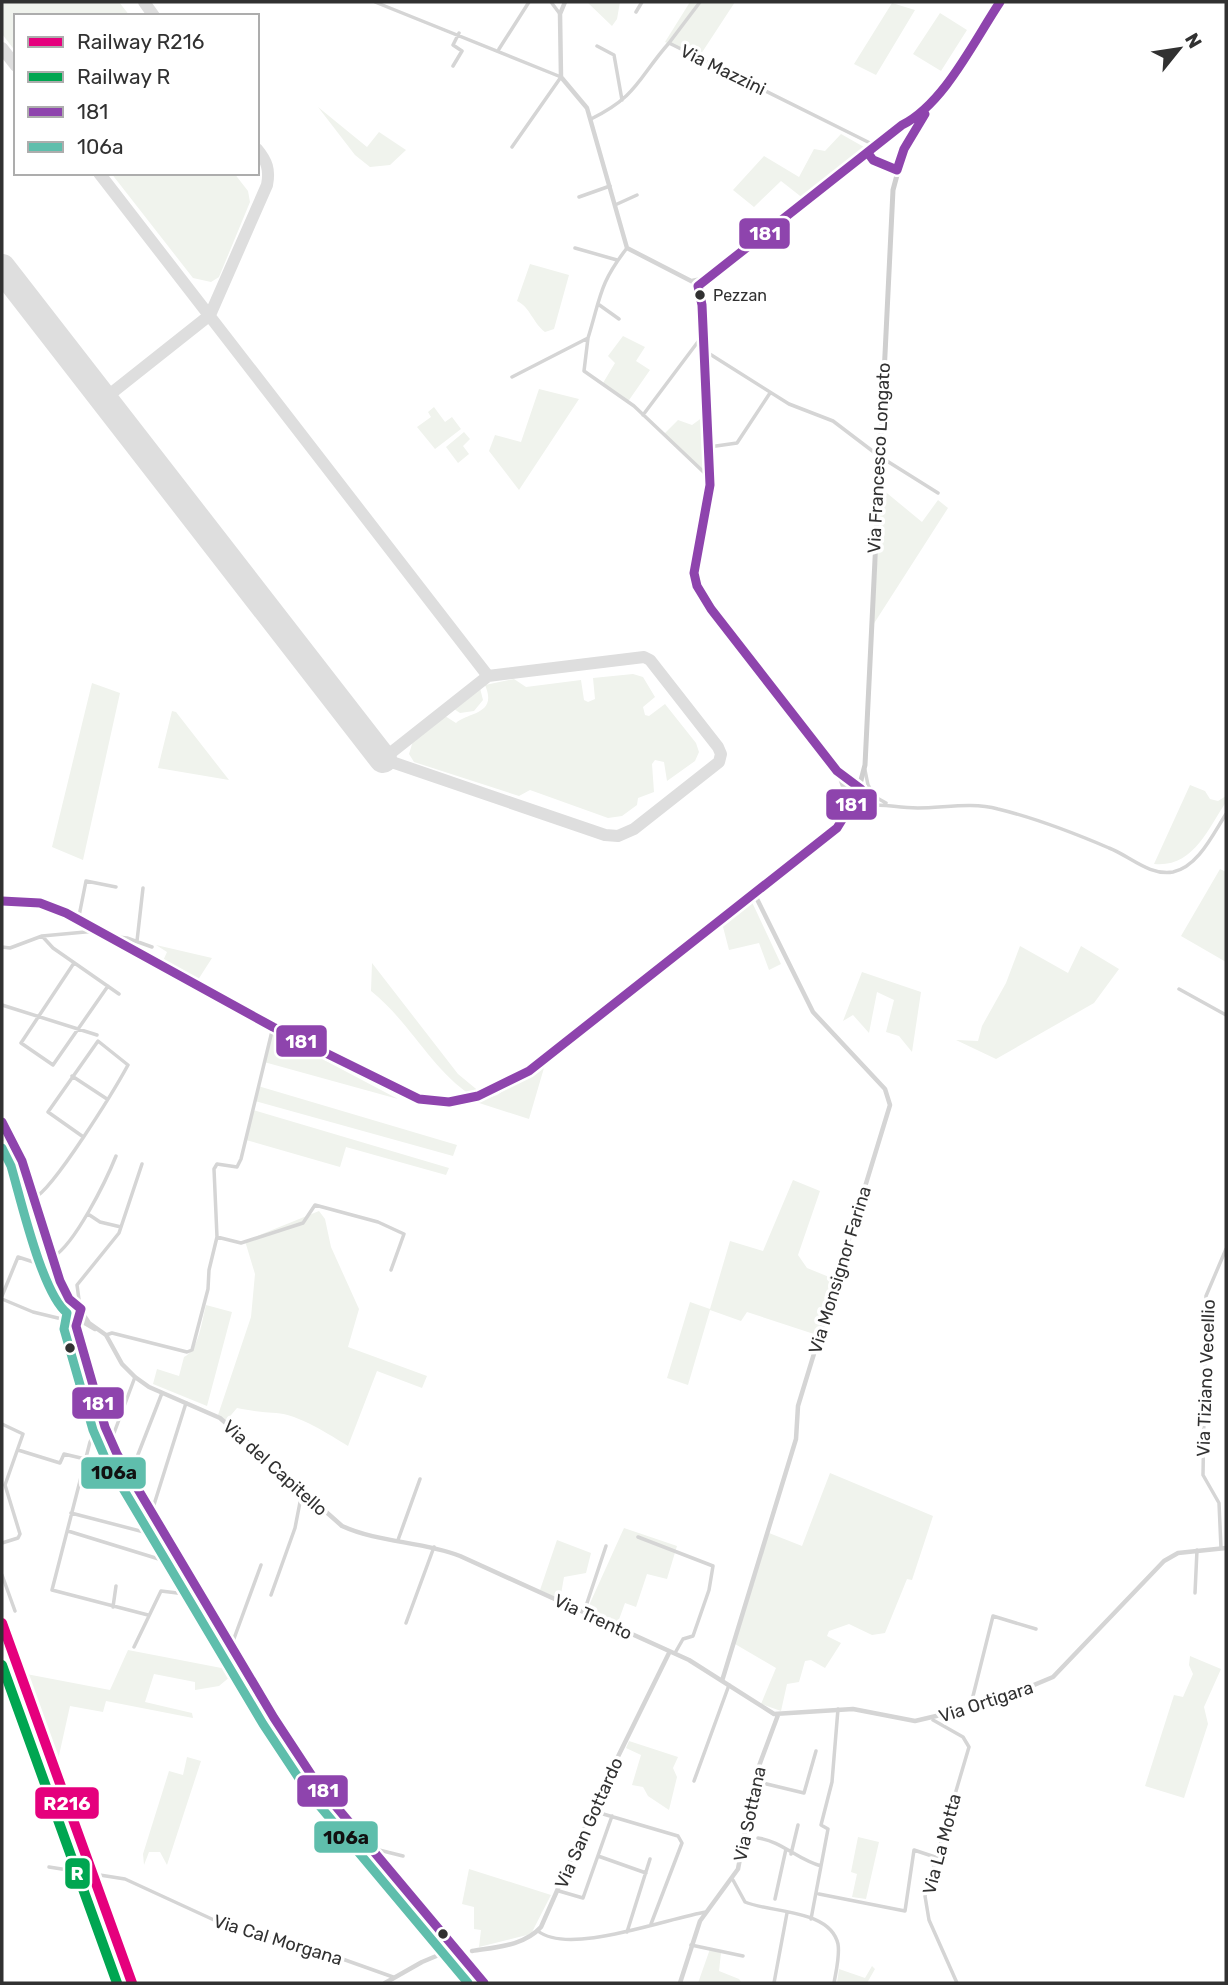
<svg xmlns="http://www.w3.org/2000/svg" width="1228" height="1985" font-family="Rubik,sans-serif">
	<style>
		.green { fill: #f0f3ed }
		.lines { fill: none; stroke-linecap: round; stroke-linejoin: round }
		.taxiway { stroke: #dedede; stroke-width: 12 }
		.runway { stroke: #dedede; stroke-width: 28 }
		.minor { stroke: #d5d5d5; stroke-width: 3.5 }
		.tertiary { stroke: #d5d5d5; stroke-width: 4.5 }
		.secondary { stroke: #cfcfcf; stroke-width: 5 }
		.primary { stroke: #c9c9c9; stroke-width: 5 }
		.bus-1-casing { stroke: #fff; stroke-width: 14 }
		.bus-2-casing { stroke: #fff; stroke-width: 14 }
		.bus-1 { stroke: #8e44ad; stroke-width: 9 }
		.bus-2 { stroke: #5fbeac; stroke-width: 9 }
		.rail-1-casing { stroke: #fff; stroke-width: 16 }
		.rail-2-casing { stroke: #fff; stroke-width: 16 }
		.rail-1 { stroke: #e5007d; stroke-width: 10 }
		.rail-2 { stroke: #00a651; stroke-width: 10 }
		.bus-dot { fill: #313131; stroke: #fff; stroke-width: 2.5 }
		.labels { text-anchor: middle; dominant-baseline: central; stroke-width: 7; stroke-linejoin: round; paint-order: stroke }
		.bus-label { font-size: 16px; fill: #313131; stroke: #fff; text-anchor: start }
		.street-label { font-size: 18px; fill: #313131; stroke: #fff }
		.line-badge { stroke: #fff; stroke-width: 2.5 }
		.badge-label { font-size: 19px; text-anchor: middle; font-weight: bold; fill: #fff }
		.pale-badge-label { font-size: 19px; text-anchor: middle; font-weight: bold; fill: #111 }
	</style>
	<rect width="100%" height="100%" fill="#fff"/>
	<!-- green -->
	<path class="green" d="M2,2H119L130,16H16V52L2,34Z
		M587,2H620L617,19L612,26Z
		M690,2H735L699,57L665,42Z
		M892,3L915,10L876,75L854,64Z
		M940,13L967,30L941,71L913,54Z
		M318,107L367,147L379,132L406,150L390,165L370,167L355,155Z
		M841,134L871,151L834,181L804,199L781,181L754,207L733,190L764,156L799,177L814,149L825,151Z
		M111,173H234L248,191L250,202L219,277L211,282L193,278Z
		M530,264L569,275L554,329L545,332C533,323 530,307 517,301Z
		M623,336L645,347L636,361L650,370L627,403L603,383L615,363L608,356Z
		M539,389L579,399L519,490L489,451L495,435L521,442Z
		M434,407L445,422L452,417L461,429L435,449L417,427L431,417L428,412Z
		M703,417L705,476L663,435L678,420L692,425Z
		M464,432L470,439L463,446L469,454L458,463L446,447Z
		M882,489L922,522L938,500L948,508L873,625Z
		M633,674L643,677L655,697L643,707L645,715L649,716L665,704L696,743L699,752L695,761L667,781L664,762L655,760L652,764L654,792L638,798L637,805L622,816L608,818L530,790L519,796L414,762L409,754L413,741L445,716L456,723C468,712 498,715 485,685L514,679L526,687L581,680L584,700L588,702L595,699L593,678Z
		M92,683L120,693L83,860L52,847Z
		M480,688L483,700L474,711L460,713L454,709Z
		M172,711L176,712L229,780L158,768Z
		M1190,785L1205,791L1210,799L1218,801L1226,796V802C1208,829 1193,868 1154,864Z
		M1220,869L1226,872V962L1181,936Z
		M751,900L781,964L769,970L759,943L729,950L722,923Z
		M156,945L212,958L196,983L162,963L167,952Z
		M1020,946L1068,973L1081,946L1119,969L1094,1003L996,1059L956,1040L978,1041L982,1026L1006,983Z
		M372,963L458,1074L481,1093L472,1096C431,1069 410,1022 371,991Z
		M862,972L921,992L912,1052L899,1036L886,1032L894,1000L877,992L869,1033L853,1015L843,1021Z
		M273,1033L398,1099L264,1062Z
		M546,1061L529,1119L476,1102L497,1095Z
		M258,1086L457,1145L453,1156L255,1101Z
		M253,1110L449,1168L446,1175L346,1147L340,1167L246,1140Z
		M793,1180L820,1191L798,1255L807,1268L834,1279L817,1335L747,1312L741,1321L710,1310L688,1385L667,1378L690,1302L710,1309L730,1241L763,1251Z
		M319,1211L325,1219L331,1247L359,1309L348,1347L427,1376L422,1388L377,1371L348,1446C330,1435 298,1414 276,1413C263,1412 251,1411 237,1408L226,1421L218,1415L251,1317L255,1274L245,1241Z
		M206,1305L232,1312L207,1406L153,1384L157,1369L179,1376L184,1357C199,1350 202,1320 206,1305Z
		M830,1473L933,1516L912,1580L907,1579L885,1633L872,1635L849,1624L829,1631L827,1636L841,1643L825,1668L811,1660L805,1661L799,1682L787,1684L781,1711L761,1704L776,1668L735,1644L769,1533L802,1546Z
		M624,1528L677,1546L667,1579L647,1574L636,1607L625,1603L617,1625L586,1612Z
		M557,1540L591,1553L586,1573L564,1577L560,1600L540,1590Z
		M128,1650L237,1671L219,1686L195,1690V1682L154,1674L145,1702L192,1713L193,1718L106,1701L103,1712L70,1706L56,1769L21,1673L110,1690Z
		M1190,1656L1221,1669L1204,1707L1208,1724L1184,1798L1145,1786L1174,1695L1183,1697L1193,1674L1189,1665Z
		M629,1741L678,1757L673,1768L677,1777L669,1810L648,1796L643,1787L632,1785L641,1755L626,1748Z
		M187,1757L201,1761L167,1865L160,1852H149L144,1865L143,1854L169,1771L183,1775Z
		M858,1837L879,1842L866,1899L852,1897L857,1874L851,1872Z
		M469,1869L551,1895L531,1934L479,1947L481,1930L474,1929V1907L462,1904Z
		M710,1949L721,1953L719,1971L739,1979L742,1983H698Z
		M872,1966L875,1969L867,1983H837L839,1969L865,1978Z"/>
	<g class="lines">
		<!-- taxiway -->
		<path class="taxiway" d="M144,2L154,16
			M2,48L16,66
			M99,173L488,676L383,759
			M104,399L210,315L267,185C270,170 267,161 257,149
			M383,759L605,835L618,836L634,829L719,762L721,754L718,747L650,660L644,657L488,676"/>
		<!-- runway -->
		<path class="runway" d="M2,268L383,759"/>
		<!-- minor -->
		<path class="minor" d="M375,2L561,77L512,147
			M551,2L560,14
			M636,12L642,2
			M669,43L700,2
			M597,46L614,55L622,100
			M499,49L529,2
			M453,66L462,51L453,45L459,33
			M591,119C638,96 638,78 669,43L876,146
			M579,197L610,186
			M615,205L637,195
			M575,248L617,260
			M598,304L619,319
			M588,338L584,371L634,406L710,478
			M705,351L789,404L833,421L879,456L938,493
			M512,377L588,338C601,296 599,284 627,248
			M643,415L703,335
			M709,447L737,443L770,393
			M865,770L868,785L875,797
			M861,789L886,803
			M859,795L871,803
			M844,821C874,796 883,808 918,808C944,808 972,802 998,809C1035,818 1074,833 1109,848C1130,856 1149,876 1173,872C1198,867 1213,834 1226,814
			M78,921L86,881L116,887
			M42,936L53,948L119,994
			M109,936L127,938L152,947
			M137,941L143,888
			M2,947L10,948L42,936L96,931
			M74,963L21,1043L53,1065L108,986
			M1179,989L1226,1015
			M2,1005L97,1035
			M72,1076L107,1099
			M2,1138L10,1141
			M34,1198C53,1190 115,1089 128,1065L98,1041L48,1112L82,1136
			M88,1214L100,1222L121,1227
			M217,1237L241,1243L303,1223L315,1205L378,1222L404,1234L391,1270
			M53,1257C75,1244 106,1181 116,1156
			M2,1296L18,1257L55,1269
			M2,1299L33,1312L66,1320
			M80,1307L77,1285L119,1233L142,1164
			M106,1335L112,1333L187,1352L192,1350L208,1289L209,1270L217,1237L214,1169L217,1164L237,1167L241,1159L273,1027
			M102,1417L90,1442L52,1590L148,1615
			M2,1424L23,1434L5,1485L20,1534L18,1538L2,1543
			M111,1441L135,1377
			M18,1450L60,1463L64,1454L85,1459
			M130,1475L162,1393
			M152,1511L186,1403
			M71,1513L167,1538
			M68,1531L175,1564L181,1562
			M638,1537L713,1566L709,1590L693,1636L683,1639L675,1653
			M398,1540L420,1479
			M1221,1548L1219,1503L1203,1475L1206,1296L1226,1249
			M2,1575L15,1611
			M1195,1593L1197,1550
			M271,1595L295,1528L302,1492
			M113,1607L116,1586
			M584,1612L606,1546
			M406,1623L434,1547
			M232,1644L261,1565
			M134,1647L161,1591L202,1596
			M970,1708L993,1616L1036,1629
			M933,1720L963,1737L969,1747L925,1896L929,1920L957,1983
			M694,1781L729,1685
			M754,1781L804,1793L816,1751
			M593,1811L678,1836L682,1843L651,1924
			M758,1838C781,1841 798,1860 821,1866
			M376,1853L379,1850L403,1856
			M791,1854L798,1825
			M598,1856L646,1873
			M49,1867L125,1879L227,1926L334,1956L393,1977
			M733,1880L745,1902C771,1913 830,1909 838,1944C840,1956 836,1971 834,1983
			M559,1891L583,1898L612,1816
			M819,1894L905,1911L914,1850L935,1857
			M775,1899L786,1849
			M811,1919L828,1829L821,1825L832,1782L838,1709
			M538,1931C569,1956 668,1918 706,1912
			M627,1932L650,1859
			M691,1945L743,1956
			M774,1983L787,1913"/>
		<!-- tertiary -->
		<path class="tertiary" d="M565,2L560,14L561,77L587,108L627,248L695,283L700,291L710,485L694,573L697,586L711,609L837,771L859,788
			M868,153L873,160L897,170
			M692,281L711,277L732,261L902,125L920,116L932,101
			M839,775L847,797L846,813
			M844,783L858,795
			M81,1311L89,1323L106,1335L122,1364L135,1377L149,1387L220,1418L342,1526C379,1543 422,1541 460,1556L689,1660L774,1714L853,1709L915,1721L991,1703L1053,1677L1164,1561L1178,1553L1226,1548
			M78,1319L95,1329
			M722,1681L796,1439L798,1406L890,1105L885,1089L813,1012L754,893
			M472,1951C496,1947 524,1946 541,1927L603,1787L669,1653
			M447,1955L463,1962
			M385,1983L422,1962L453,1949
			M680,1983L700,1921L738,1869L756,1774L778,1715"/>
		<!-- secondary -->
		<path class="secondary" d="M2,901L40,903L66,913L273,1027L419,1099L449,1102L478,1096L529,1071L837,828L855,803L865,765L893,190L904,149L914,131L1000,2"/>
		<!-- primary -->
		<path class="primary" d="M2,1122L22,1161L60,1281L69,1299L81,1309L76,1326L105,1427L117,1454L274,1718L318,1785L484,1983
			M63,1294V1315L75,1336"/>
		<defs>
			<path id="bus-1" d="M868,153L873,160L897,170L904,149L925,114
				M2,901L40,903L66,913L273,1027L419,1099L449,1102L478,1096L529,1071L837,828L861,789L837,771L711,609L697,586L694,573L710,485L702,305L698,286L902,125C944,104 974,41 1000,2
				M2,1122L22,1161L60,1281L69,1299L81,1309L76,1326L105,1427L117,1454L274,1718L318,1785L484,1983"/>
			<path id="bus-2" d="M2,1148L11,1166C21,1200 42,1293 67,1313L64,1329L93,1430L106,1460L263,1724L308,1792L468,1983"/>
		</defs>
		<!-- bus-1 casing -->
		<use href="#bus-1" class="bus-1-casing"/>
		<!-- bus-2 casing -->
		<use href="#bus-2" class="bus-2-casing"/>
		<!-- bus-1 -->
		<use href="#bus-1" class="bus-1"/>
		<!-- bus-2 -->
		<use href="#bus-2" class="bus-2"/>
		<defs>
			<path id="rail-1" d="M2,1623L132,1983"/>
			<path id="rail-2" d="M2,1665L117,1983"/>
		</defs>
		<!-- rail-1 casing -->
		<use href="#rail-1" class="rail-1-casing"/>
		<!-- rail-2 casing -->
		<use href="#rail-2" class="rail-2-casing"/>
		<!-- rail-1 -->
		<use href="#rail-1" class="rail-1"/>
		<!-- rail-2 -->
		<use href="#rail-2" class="rail-2"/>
	</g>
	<!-- markers -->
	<g class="bus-dot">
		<circle cx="700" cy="295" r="6"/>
		<circle cx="70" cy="1348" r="6"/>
		<circle cx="443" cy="1934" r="6"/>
	</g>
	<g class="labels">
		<!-- bus labels -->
		<g class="bus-label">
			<text x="713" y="295">Pezzan</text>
		</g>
		<!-- street labels -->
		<g class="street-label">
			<text transform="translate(723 70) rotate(26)">Via Mazzini</text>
			<text transform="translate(879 458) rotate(-87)">Via Francesco Longato</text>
			<text transform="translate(840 1270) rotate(-73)">Via Monsignor Farina</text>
			<text transform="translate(1206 1378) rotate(-88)">Via Tiziano Vecellio</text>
			<text transform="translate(275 1468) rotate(42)">Via del Capitello</text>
			<text transform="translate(593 1617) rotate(25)">Via Trento</text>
			<text transform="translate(986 1702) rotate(-18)">Via Ortigara</text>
			<text transform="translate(750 1814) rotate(-78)">Via Sottana</text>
			<text transform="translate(589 1823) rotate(-66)">Via San Gottardo</text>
			<text transform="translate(942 1844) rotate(-75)">Via La Motta</text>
			<text transform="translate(278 1940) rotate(17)">Via Cal Morgana</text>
		</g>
	</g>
	<g class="line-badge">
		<rect x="738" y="217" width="53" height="33" rx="7" fill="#8e44ad"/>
		<rect x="825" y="788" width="53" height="33" rx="7" fill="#8e44ad"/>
		<rect x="275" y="1024" width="53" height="34" rx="7" fill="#8e44ad"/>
		<rect x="71" y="1386" width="54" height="34" rx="7" fill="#8e44ad"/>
		<rect x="80" y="1456" width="67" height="34" rx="7" fill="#5fbeac"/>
		<rect x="296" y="1774" width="53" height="34" rx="7" fill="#8e44ad"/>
		<rect x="34" y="1786" width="66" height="34" rx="7" fill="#e5007d"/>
		<rect x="313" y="1820" width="66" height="34" rx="7" fill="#5fbeac"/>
		<rect x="64" y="1857" width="27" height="33" rx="7" fill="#00a651"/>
	</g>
	<g class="badge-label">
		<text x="765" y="240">181</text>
		<text x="851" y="811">181</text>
		<text x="301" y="1048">181</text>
		<text x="98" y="1410">181</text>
		<text x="323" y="1797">181</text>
		<text x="67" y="1810">R216</text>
		<text x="77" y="1880">R</text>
	</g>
	<g class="pale-badge-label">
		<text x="114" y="1479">106a</text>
		<text x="346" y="1844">106a</text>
	</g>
	<!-- border -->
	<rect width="1228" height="1985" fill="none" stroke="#313131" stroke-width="7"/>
	<!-- legend -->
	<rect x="14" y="14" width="245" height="161" fill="#ffffff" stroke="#adadad" stroke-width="2"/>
	<rect x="28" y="37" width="35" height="10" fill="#e5007d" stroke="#adadad" stroke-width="2"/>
	<text x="77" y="49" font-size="21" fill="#313131">Railway R216</text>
	<rect x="28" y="72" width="35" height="10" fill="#00a651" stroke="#adadad" stroke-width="2"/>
	<text x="77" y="84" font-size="21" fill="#313131">Railway R</text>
	<rect x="28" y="107" width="35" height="10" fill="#8e44ad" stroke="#adadad" stroke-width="2"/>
	<text x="77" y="119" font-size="21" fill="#313131">181</text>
	<rect x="28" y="142" width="35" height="10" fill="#5fbeac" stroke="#adadad" stroke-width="2"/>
	<text x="77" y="154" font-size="21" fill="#313131">106a</text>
	<!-- north arrow -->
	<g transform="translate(1179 49) rotate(60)" stroke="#ffffff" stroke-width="5" paint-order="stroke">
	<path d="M0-5L12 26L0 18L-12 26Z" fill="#313131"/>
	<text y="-10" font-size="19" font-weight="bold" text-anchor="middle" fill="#313131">N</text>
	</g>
</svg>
